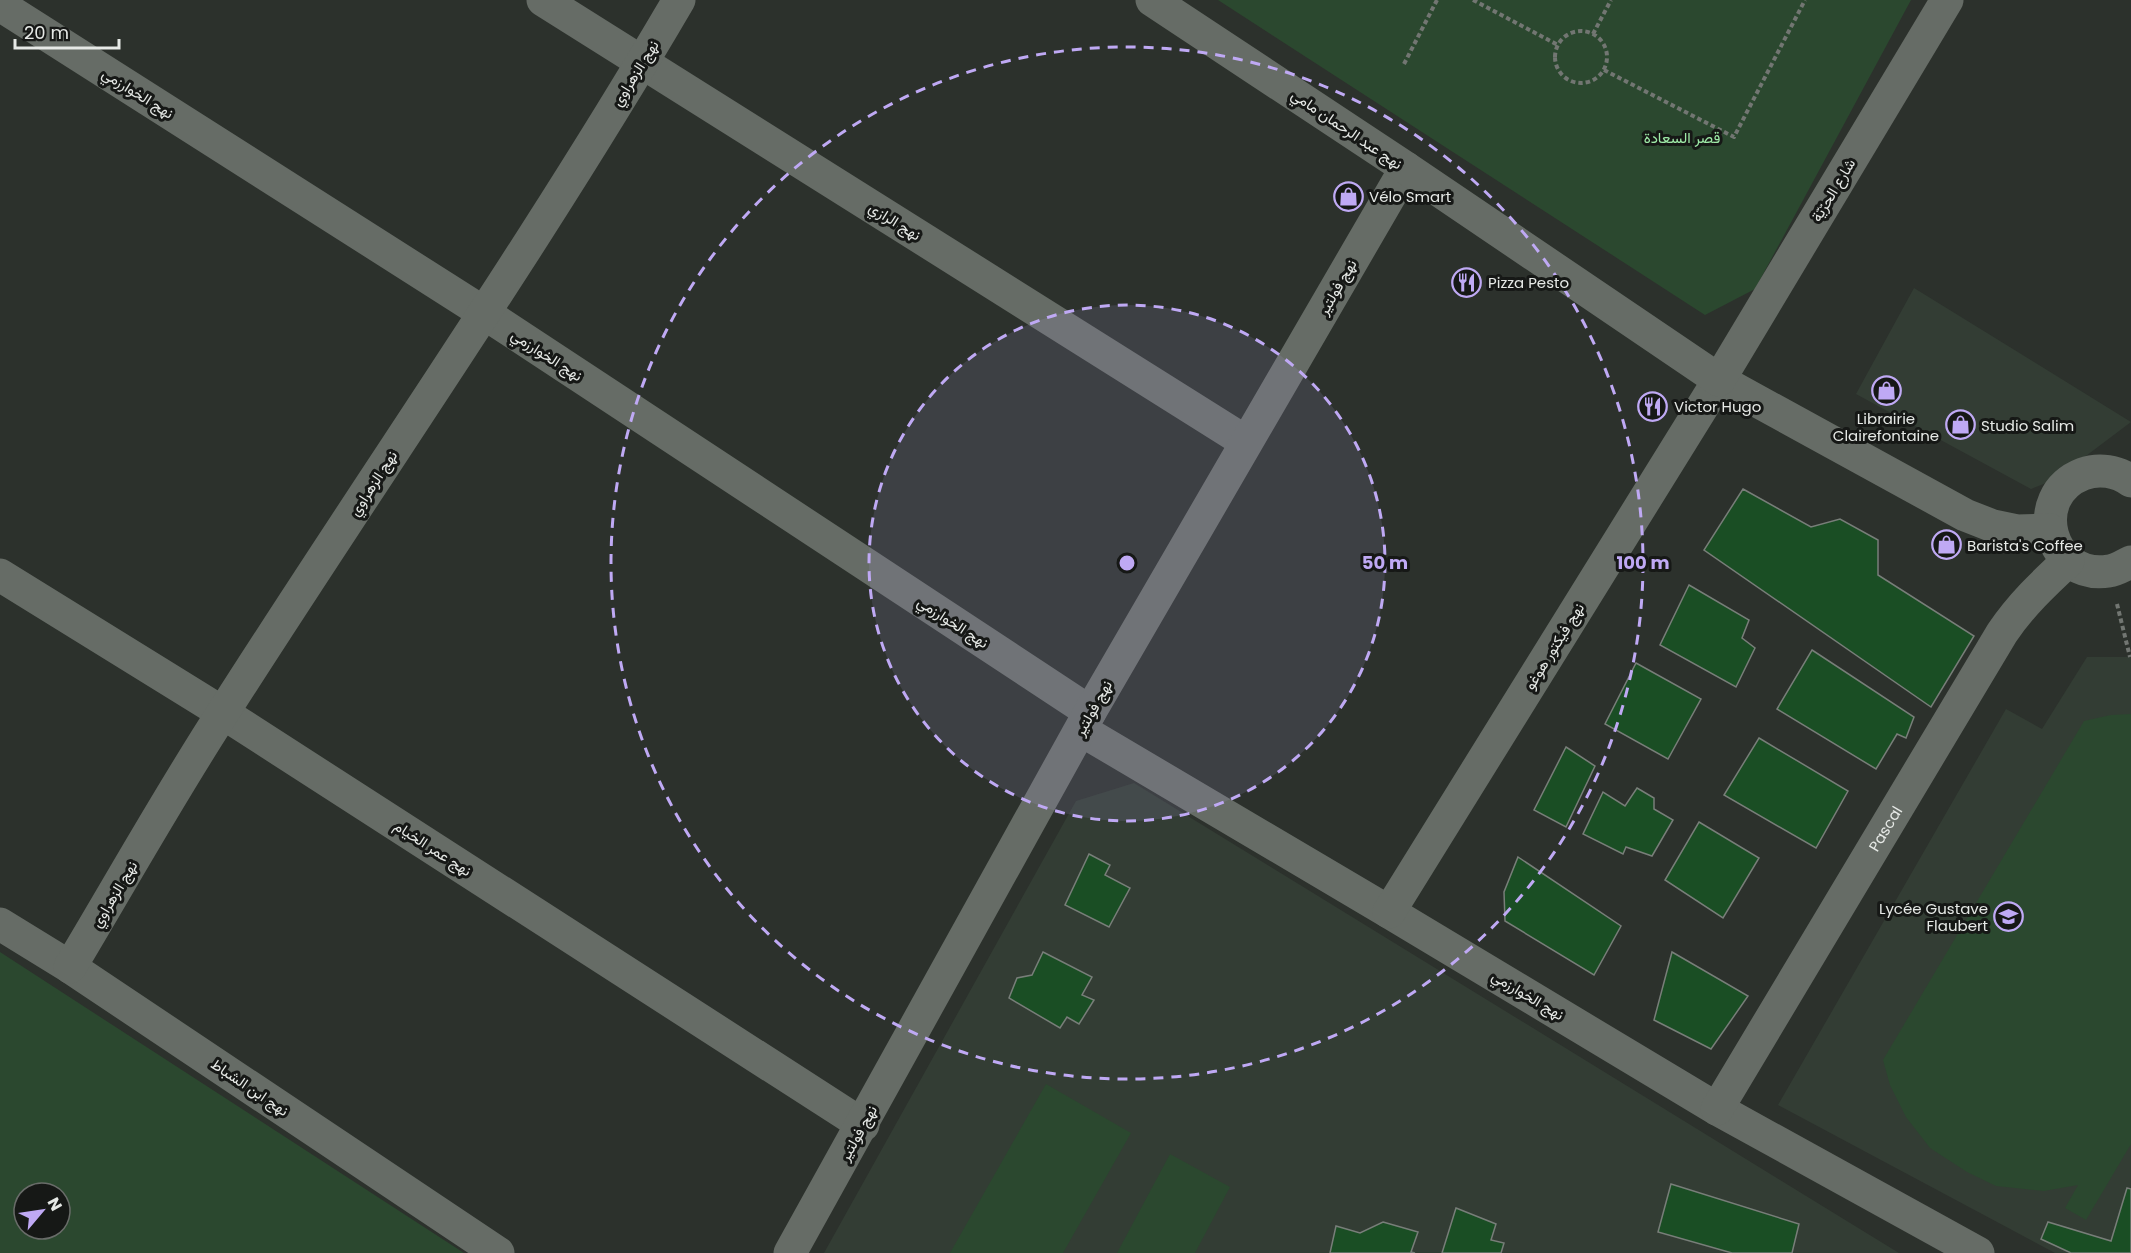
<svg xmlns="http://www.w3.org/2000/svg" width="2131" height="1253" font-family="Poppins,Vazirmatn,sans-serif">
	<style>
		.built { fill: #333d34 }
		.green { fill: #2b482f; fill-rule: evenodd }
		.building { fill: #1a4e24; stroke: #787e79; stroke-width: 1.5 }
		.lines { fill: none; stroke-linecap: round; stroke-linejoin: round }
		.path { stroke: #727672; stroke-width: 4; stroke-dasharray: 4.5 3; stroke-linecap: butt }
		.minor { stroke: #666c66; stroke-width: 33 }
		.tertiary { stroke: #666c66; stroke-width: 33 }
		.ring { fill: none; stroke: #bfa9f4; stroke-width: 3; stroke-dasharray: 10 8 }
		.labels { text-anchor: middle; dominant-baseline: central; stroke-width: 6; stroke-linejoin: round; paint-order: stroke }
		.street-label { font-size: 15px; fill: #e6e9e6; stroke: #161816 }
		.park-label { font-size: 15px; fill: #9eeaa7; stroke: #161816 }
		.poi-label { font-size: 15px; fill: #e6e9e6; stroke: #161816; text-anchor: start }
		.centre { fill: #bfa9f4; stroke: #161816; stroke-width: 3 }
		.ring-label { font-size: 18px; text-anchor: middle; font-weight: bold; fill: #bfa9f4; stroke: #161816; stroke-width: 6; stroke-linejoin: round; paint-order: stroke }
	</style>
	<rect width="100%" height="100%" fill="#2c312c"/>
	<!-- built -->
	<path class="built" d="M1914,288L2131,422L2054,480L2031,489L1856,394Z
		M2087,657H2131V1253H2055L1778,1105L2006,709L2042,729Z
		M1134,783L1899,1253H824L1076,801Z"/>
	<!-- green -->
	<path class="green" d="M1218,0H1911L1755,289L1705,315Z
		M2131,714V1144L2086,1220L2065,1208L2078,1185L2044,1191L1996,1186L1967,1172L1930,1148L1906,1117L1890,1085L1883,1060L2084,721L2111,715Z
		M0,952L464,1253H0ZM24,1193H60V1229H24Z
		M1046,1084L1131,1133L1063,1253H950Z
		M1170,1154L1230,1187L1195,1253H1117Z"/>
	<!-- building -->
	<path class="building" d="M1743,489L1811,527L1840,519L1878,540V575L1974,636L1931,707L1704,550Z
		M1689,585L1749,620L1742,638L1755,648L1736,687L1660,645Z
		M1812,650L1914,717L1906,738L1897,734L1876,769L1777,709Z
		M1636,663L1701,699L1668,759L1605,724Z
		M1759,738L1848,791L1816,848L1724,795Z
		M1566,747L1595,766L1566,827L1534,810Z
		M1637,788L1654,798V809L1673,820L1652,856L1626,847L1623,854L1583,834L1603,792L1625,806Z
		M1699,822L1759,858L1723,918L1665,880Z
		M1089,854L1110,865L1105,875L1130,888L1109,927L1065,905Z
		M1518,857L1621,926L1594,975L1505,921L1504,892Z
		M1043,952L1092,977L1082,995L1094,1000L1079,1024L1067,1017L1060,1028L1009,998L1017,978L1032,975Z
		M1672,952L1748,996L1711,1049L1654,1020Z
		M1671,1184L1799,1224L1792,1253H1732L1658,1232Z
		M2127,1188L2131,1189V1253H2071L2041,1239L2048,1222L2111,1241Z
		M1456,1208L1496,1224L1491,1240L1504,1243L1501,1253H1442Z
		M1383,1222L1418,1232L1411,1252L1415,1253H1330L1336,1226L1360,1233Z"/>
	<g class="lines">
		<!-- path -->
		<path class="path" d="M1473,0L1558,45
			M1555 57a26 26 0 1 1 52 0a26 26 0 1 1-52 0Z
			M1593,34L1611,0
			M1404,64L1437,0
			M1604,70L1734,137L1805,0
			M2117,604L2130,657"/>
		<!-- minor -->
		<g class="minor">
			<path d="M543,0L1246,442"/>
			<path d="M0,5L484,313L1090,712"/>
			<path d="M2131,481C2117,471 2099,468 2083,474C2026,496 2050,581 2109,571C2117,570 2124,565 2131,562"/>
			<path d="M0,575L223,713L863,1125"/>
			<path d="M1081,730L1389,912L1717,1109L1978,1253"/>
			<path d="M1389,912L1719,380L1965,515L1993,526L2017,531L2050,530"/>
			<path d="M0,924L70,967L498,1253"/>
			<path d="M70,967C121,882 170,794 224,711C375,474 537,243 679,0"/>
			<path id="s1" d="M1717,1109L2002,633C2021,605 2043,584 2068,561"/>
			<path d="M790,1253L1090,712L1406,168"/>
		</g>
		<!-- tertiary -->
		<path class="tertiary" d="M1152,0L1406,168L1719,380L1947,0"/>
	</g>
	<!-- distance rings -->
	<circle cx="1127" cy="563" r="258" fill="#bfa9f4" fill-opacity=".12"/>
	<g class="ring">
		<circle cx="1127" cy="563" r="258"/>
		<circle cx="1127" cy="563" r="516"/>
	</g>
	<!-- icons -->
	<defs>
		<symbol id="shop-ring" viewBox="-11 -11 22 22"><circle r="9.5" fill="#161816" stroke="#bfa9f4" stroke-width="1.5"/><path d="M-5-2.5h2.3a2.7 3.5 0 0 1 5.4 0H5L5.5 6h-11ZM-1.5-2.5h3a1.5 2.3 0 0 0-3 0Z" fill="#bfa9f4"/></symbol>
		<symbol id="restaurant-ring" viewBox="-11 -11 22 22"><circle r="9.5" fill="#161816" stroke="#bfa9f4" stroke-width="1.5"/><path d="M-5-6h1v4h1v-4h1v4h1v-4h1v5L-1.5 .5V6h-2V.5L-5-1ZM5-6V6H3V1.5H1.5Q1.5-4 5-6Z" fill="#bfa9f4"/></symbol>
		<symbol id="university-ring" viewBox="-11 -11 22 22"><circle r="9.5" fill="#161816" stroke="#bfa9f4" stroke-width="1.5"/><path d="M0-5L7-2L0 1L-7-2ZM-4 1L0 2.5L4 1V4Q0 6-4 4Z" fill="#bfa9f4"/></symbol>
	</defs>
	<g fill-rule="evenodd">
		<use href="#shop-ring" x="1332" y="180" width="33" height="33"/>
		<use href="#restaurant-ring" x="1450" y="266" width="33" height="33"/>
		<use href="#shop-ring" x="1870" y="374" width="33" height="33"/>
		<use href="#restaurant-ring" x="1636" y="390" width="33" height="33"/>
		<use href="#shop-ring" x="1944" y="408" width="33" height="33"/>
		<use href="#shop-ring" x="1930" y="528" width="33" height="33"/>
		<use href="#university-ring" x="1992" y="900" width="33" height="33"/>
	</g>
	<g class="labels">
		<!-- street labels -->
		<g class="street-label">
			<text transform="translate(635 73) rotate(-58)">نهج الزهراوي</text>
			<text transform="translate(138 93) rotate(32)">نهج الخوارزمي</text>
			<text transform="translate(1347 129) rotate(34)">نهج عبد الرحمان مامي</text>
			<text transform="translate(1833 190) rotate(-59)">شارع الحرّيّة</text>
			<text transform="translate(895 221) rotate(32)">نهج الرازي</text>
			<text transform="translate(1337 287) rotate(-60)">نهج فولتير</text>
			<text transform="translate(547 355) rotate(33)">نهج الخوارزمي</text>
			<text transform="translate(373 483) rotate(-57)">نهج الزهراوي</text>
			<text transform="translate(953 622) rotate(33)">نهج الخوارزمي</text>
			<text transform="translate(1554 646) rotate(-58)">نهج فيكتور هوغو</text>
			<text transform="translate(1093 708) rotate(-61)">نهج فولتير</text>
			<text stroke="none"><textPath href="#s1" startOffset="327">Pascal</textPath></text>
			<text transform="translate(433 848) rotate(33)">نهج عمر الخيام</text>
			<text transform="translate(114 894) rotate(-59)">نهج الزهراوي</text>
			<text transform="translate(1528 995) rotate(31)">نهج الخوارزمي</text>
			<text transform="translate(250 1087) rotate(34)">نهج ابن الشباط</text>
			<text transform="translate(858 1133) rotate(-61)">نهج فولتير</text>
		</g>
		<!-- park labels -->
		<g class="park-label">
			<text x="1682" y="137">قصر السعادة</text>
		</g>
		<!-- poi labels -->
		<g class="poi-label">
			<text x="1369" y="196">Vélo Smart</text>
			<text x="1488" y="282">Pizza Pesto</text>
			<text x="1674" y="406">Victor Hugo</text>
			<text x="1886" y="418" text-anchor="middle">Librairie<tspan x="1886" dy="17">Clairefontaine</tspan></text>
			<text x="1981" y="425">Studio Salim</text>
			<text x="1967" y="545">Barista's Coffee</text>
			<text x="1988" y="908" text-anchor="end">Lycée Gustave<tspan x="1988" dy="17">Flaubert</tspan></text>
		</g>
	</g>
	<circle cx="1127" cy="563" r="9" class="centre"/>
	<g class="ring-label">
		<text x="1385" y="569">50 m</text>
		<text x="1643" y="569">100 m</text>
	</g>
	<!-- north arrow -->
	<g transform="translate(42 1211) rotate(61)"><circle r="28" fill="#161816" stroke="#696c69" stroke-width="1.5"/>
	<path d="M0-4.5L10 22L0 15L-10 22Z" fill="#bfa9f4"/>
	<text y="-9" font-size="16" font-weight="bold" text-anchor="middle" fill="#e6e9e6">N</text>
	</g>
	<!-- scale -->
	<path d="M15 39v9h104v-9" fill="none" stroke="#e6e9e6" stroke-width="3"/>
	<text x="24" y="39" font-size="18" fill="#e6e9e6" stroke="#161816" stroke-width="4.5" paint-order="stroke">20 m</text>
</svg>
